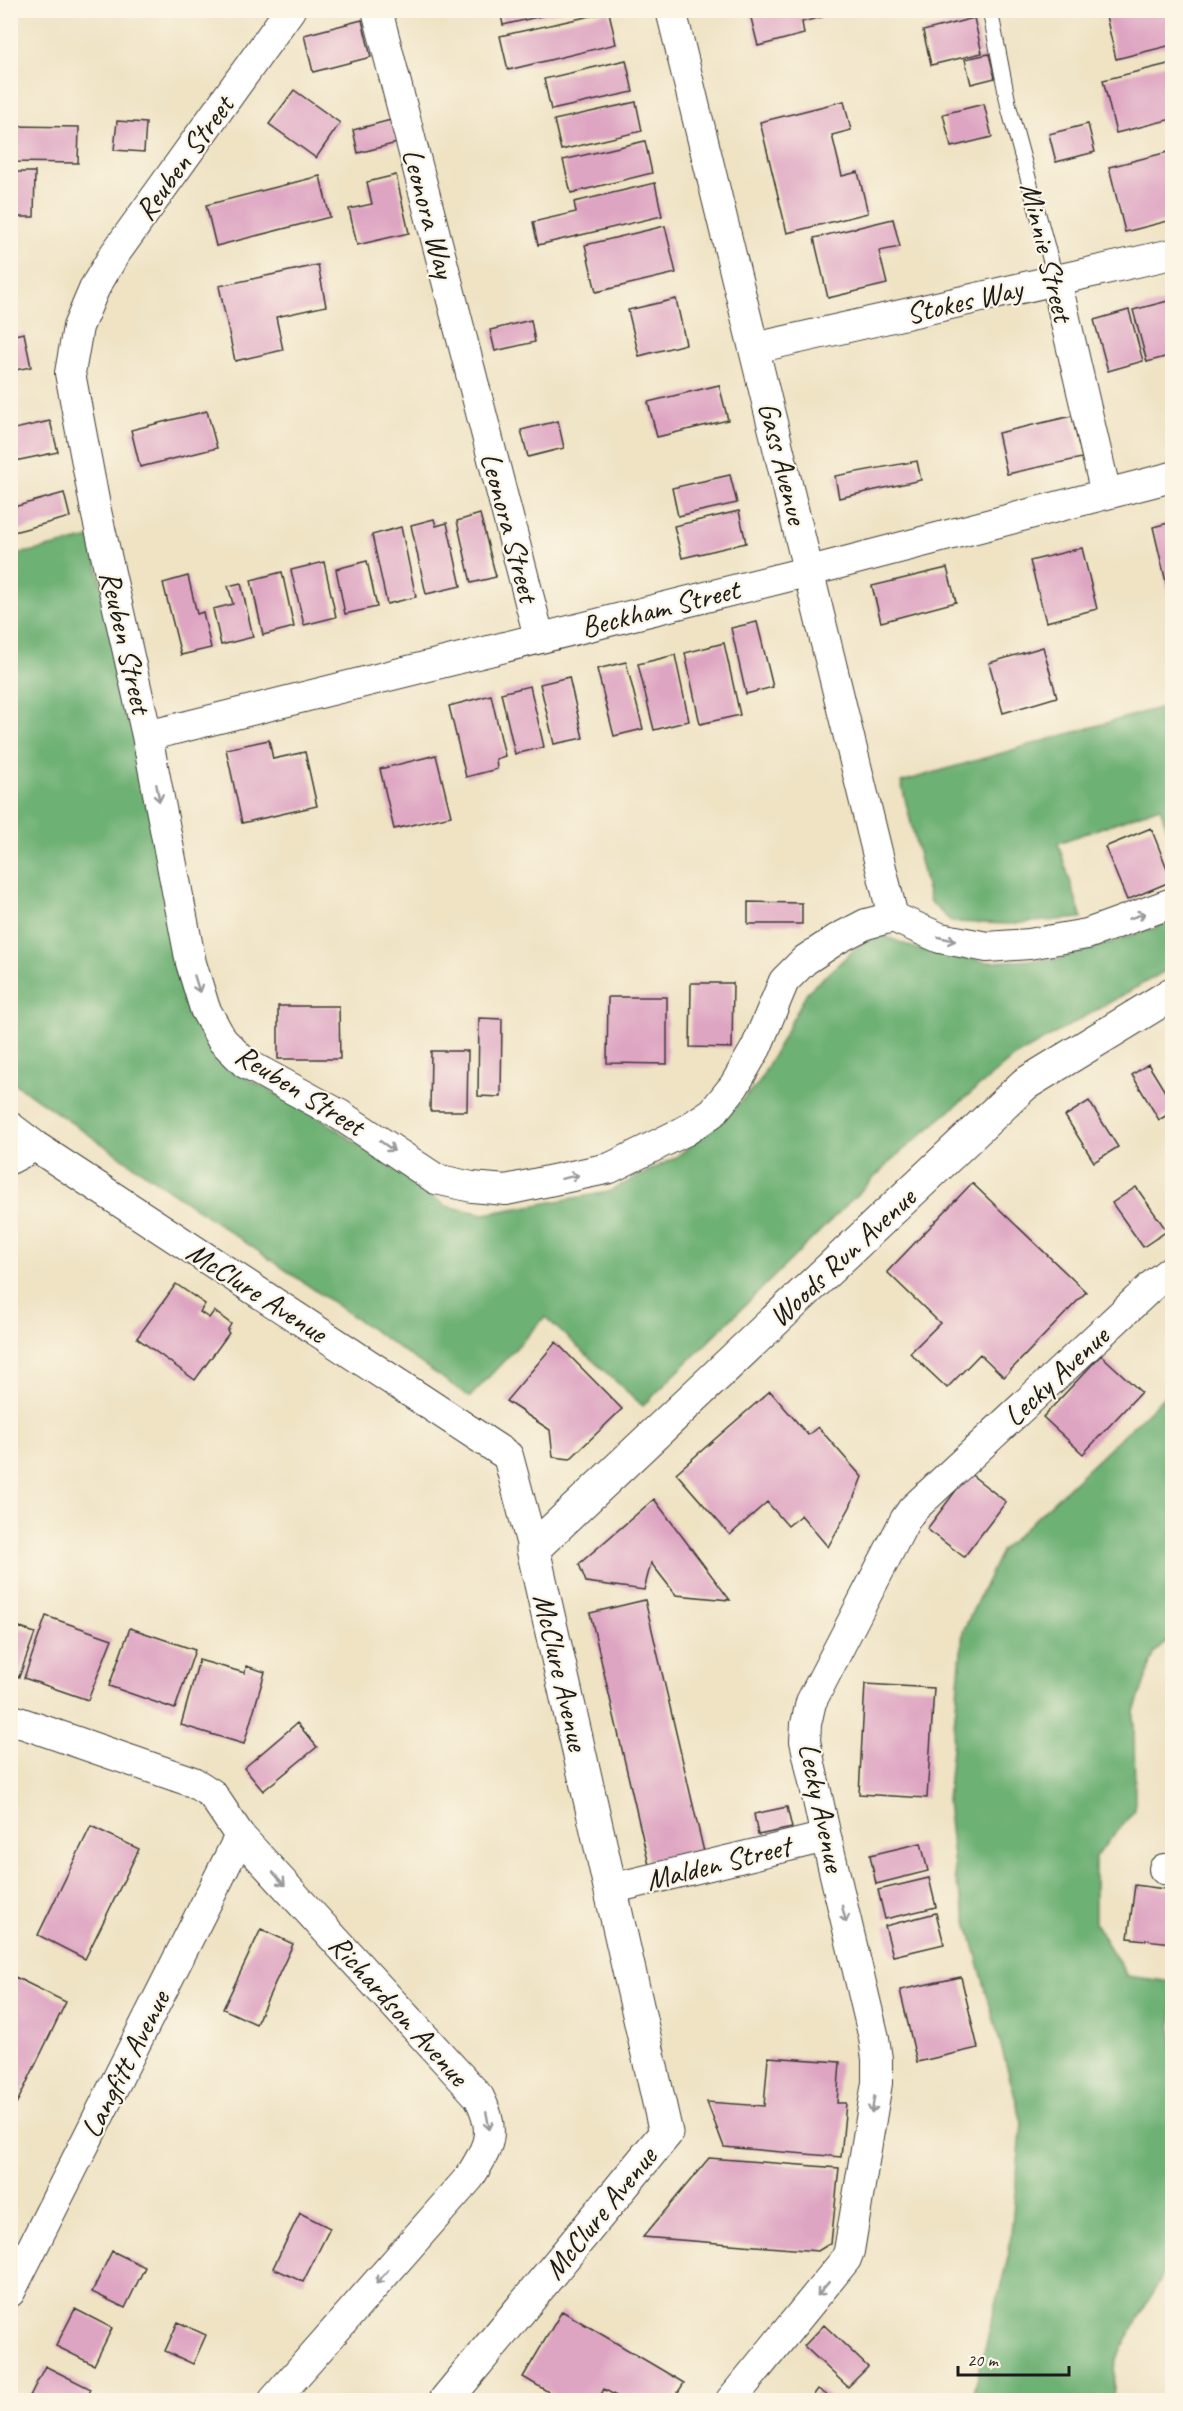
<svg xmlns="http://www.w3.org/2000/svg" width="1183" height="2411" font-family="Caveat,sans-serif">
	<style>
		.forest { fill: #6eb174; stroke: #456648; stroke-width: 1.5 }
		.building { fill: #dea5c2 }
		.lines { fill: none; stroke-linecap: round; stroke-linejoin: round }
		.service-casing { stroke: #3c3a35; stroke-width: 17 }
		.minor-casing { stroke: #3c3a35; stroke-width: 32 }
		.tertiary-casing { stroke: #3c3a35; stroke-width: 35 }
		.service { stroke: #fff; stroke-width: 15 }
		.minor { stroke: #fff; stroke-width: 30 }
		.tertiary { stroke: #fff; stroke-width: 33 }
		.oneway { stroke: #999 }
		.labels { text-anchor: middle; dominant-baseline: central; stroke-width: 4.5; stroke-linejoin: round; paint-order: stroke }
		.street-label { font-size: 30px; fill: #1c1c1c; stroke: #fcf5e5 }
	</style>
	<rect width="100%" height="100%" fill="#fcf5e5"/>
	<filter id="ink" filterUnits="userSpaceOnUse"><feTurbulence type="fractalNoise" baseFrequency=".0167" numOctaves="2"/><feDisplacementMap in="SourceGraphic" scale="12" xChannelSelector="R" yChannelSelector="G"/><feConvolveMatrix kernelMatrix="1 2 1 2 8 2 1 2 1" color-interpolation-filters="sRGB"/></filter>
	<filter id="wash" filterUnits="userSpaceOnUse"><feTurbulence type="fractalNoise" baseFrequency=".008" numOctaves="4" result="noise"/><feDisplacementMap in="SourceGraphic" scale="24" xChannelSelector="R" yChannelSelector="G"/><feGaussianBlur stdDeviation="1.35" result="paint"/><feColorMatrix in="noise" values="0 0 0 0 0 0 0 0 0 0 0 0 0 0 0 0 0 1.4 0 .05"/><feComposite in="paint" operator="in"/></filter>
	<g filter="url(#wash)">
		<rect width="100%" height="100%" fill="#efe3c4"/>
		<!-- forest -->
		<path class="forest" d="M91,538L203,1033L229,1069L312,1112L446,1206L484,1214L608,1192L676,1157L718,1124L758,1084L807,992L861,944L882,935L917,949L988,962L1060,959L1172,922V967L1014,1057L895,1157L643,1406L545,1317L470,1397L11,1081L10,556Z
			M1172,704V843L1160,807L1058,843L1082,918L1009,924L952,922L930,902L901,782Z
			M1172,1389V1637L1155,1652L1134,1712L1135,1810L1095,1857V1923L1127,1976L1172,1982V2258L1116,2359L1113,2400H972L1009,2253L1022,2123L955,1877L947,1800L963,1631L1001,1551Z"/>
		<g id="blocks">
			<!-- building -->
			<path class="building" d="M500,10H563V11L503,25Z
				M749,10H821L822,17L802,22L804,34L758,46Z
				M1128,10H1172V45L1116,59L1106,16Z
				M609,12L616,44L508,70L500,36Z
				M974,18L982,53L931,65L923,31Z
				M362,20L371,57L313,72L304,35Z
				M989,54L995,78L971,84L965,59Z
				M626,60L633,92L551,110L544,79Z
				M1172,63V119L1116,133L1103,80Z
				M294,90L340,123L316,158L269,124Z
				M844,101L851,130L832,135L842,176L858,172L868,213L787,233L760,122Z
				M636,102L642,131L561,150L554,120Z
				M984,104L992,137L951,147L943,114Z
				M391,120L397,143L358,153L353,130Z
				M117,121L146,123L144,152L114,150Z
				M1088,124L1095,152L1056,162L1049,134Z
				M10,126L79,127L78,163L10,162Z
				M645,141L652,173L571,193L563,160Z
				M1172,151V220L1125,232L1109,167Z
				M10,172H35L34,217H10Z
				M396,175L409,233L357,245L349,209L372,204L367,182Z
				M320,176L330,217L216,246L206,205Z
				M655,183L662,216L538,245L533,222L576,212L574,202Z
				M893,219L900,247L879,251L887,284L828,298L814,238Z
				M665,226L676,273L596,292L585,245Z
				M318,265L326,306L276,317L283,350L235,361L219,286Z
				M676,299L686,344L639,356L628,310Z
				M1168,301L1172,317V355L1147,362L1133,310Z
				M1129,310L1143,361L1108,371L1094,320Z
				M531,320L535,342L495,351L490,330Z
				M24,333L31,367L10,371V336Z
				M719,385L728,420L657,437L648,402Z
				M207,411L217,448L140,467L131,430Z
				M1072,416L1082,458L1007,474L998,433Z
				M50,421L58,452L10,462V430Z
				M558,421L564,448L528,457L521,430Z
				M917,461L921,480L839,498L835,476Z
				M730,475L737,503L678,516L672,488Z
				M64,493L70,517L10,533V508Z
				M739,511L746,543L682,558L674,526Z
				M480,514L496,577L471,583L457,521Z
				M434,519L436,526L447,523L461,586L426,594L411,525Z
				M1172,522V594L1169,595L1153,527Z
				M401,527L416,597L387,604L372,535Z
				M1082,548L1097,609L1046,622L1030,561Z
				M367,561L377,607L345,614L336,569Z
				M324,562L336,617L304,625L291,570Z
				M947,568L956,602L881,622L872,586Z
				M282,572L294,627L263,635L251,580Z
				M188,576L197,614L203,612L211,648L181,655L163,583Z
				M241,583L253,637L221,645L213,609L233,604L228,586Z
				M757,622L773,687L746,694L731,628Z
				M724,643L740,715L700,724L685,653Z
				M1043,647L1057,697L1003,713L989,663Z
				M675,655L689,721L654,730L638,664Z
				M626,662L643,729L614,736L597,669Z
				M569,677L583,738L554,744L540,684Z
				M530,686L544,747L515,754L501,693Z
				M491,695L505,756L496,759L497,769L466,777L449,706Z
				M269,740L273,759L305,752L317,806L242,823L226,749Z
				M436,755L451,816L394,829L380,769Z
				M1151,828L1172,881L1127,900L1105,847Z
				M748,902L802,903V924H748Z
				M691,983H733L732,1048L690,1047Z
				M608,997H667V1064L607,1063Z
				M278,1006H339L340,1059H278Z
				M479,1018L502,1019L501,1097L478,1096Z
				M431,1051H468L467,1111H430Z
				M1148,1064L1172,1103V1112L1159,1120L1132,1075Z
				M1089,1101L1118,1147L1094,1162L1065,1116Z
				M972,1183L1086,1292L1004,1377L980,1354L947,1388L910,1353L940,1323L887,1272Z
				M1136,1187L1167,1231L1143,1247L1112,1203Z
				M176,1284L205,1304L200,1312L209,1318L214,1311L231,1324L227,1331L229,1333L195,1380L137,1338Z
				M556,1342L622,1409L570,1459L553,1457L550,1430L506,1401Z
				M1101,1355L1141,1392L1083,1454L1043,1417Z
				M770,1391L808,1435L818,1427L862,1477L850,1507L828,1547L801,1515L788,1526L767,1502L730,1535L676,1473Z
				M969,1473L1006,1502L964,1557L927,1529Z
				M654,1499L730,1600L676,1595L651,1563L644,1590L586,1582L579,1564Z
				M645,1600L704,1852L649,1865L590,1613Z
				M46,1616L112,1639L88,1700L24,1678Z
				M12,1625L35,1633L19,1677L10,1674Z
				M130,1628L195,1650L175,1709L109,1686Z
				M199,1660L245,1673L246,1666L265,1672L244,1744L181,1725Z
				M865,1684L934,1688L927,1798L859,1794Z
				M297,1723L317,1747L263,1791L244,1768Z
				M787,1807L792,1828L758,1835L754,1814Z
				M91,1826L139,1849L85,1959L38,1935Z
				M921,1843L928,1871L876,1884L870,1855Z
				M929,1878L936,1907L885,1919L878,1890Z
				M1135,1885L1172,1890V1943L1128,1938Z
				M936,1913L944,1944L893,1956L885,1926Z
				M261,1929L293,1944L256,2024L223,2009Z
				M15,1977L66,2002L10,2117V1986Z
				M961,1977L978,2048L917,2062L900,1990Z
				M768,2057L840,2062L837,2103H846L841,2157L724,2147L707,2102L764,2106Z
				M709,2158L839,2168L831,2243L818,2251L643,2237Z
				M300,2213L330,2228L303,2282L273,2268Z
				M112,2251L145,2267L125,2308L92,2292Z
				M75,2309L112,2328L94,2365L56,2346Z
				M562,2311L684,2383L673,2400H623L604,2389L598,2400H562L523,2377Z
				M178,2322L206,2335L193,2364L165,2351Z
				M824,2325L868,2367L848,2387L804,2346Z
				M45,2366L91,2389L86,2400H28Z
				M818,2389L834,2400H810Z"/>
		</g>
	</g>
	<g filter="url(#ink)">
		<use href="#blocks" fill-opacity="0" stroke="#3c3a35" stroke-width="1.5"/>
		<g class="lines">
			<defs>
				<path id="service" d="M990,10L1009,108L1056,280"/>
				<path id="minor" d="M290,10L114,255L95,287L78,327L70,373L96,511L147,736L191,963L205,1009L222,1040L245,1063L340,1115L436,1179L472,1187L506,1190L610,1168L685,1131L713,1112L734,1086L756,1048L784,981L805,960L837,939L866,924L893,917L940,938L987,947L1029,944L1087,934L1172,903
					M377,10L539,637
					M671,10L893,917
					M1056,280L1106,494
					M755,348L1172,254
					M147,736L810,571L1172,477
					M10,1127L35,1146L508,1456L533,1549
					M10,1159L35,1146
					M10,1719L193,1782L212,1794L240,1836L479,2097C497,2132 489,2147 469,2178L274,2400
					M1164,1869L1172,1870
					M610,1889L826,1837
					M10,2292L240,1836
					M731,2400L846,2259L849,2251L877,2083V2059L874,2038L826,1837L805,1741L806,1724L811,1702L905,1520L912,1510L1155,1283L1172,1270"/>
				<path id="tertiary" d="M446,2400L666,2133L533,1549L1025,1084L1172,994"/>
			</defs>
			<!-- service casing -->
			<use href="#service" class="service-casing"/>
			<!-- minor casing -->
			<use href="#minor" class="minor-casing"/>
			<!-- tertiary casing -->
			<use href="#tertiary" class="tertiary-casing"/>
			<!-- service -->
			<use href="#service" class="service"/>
			<!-- minor -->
			<use href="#minor" class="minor"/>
			<!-- tertiary -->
			<use href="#tertiary" class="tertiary"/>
		</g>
		<!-- one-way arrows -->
		<defs><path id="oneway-shaft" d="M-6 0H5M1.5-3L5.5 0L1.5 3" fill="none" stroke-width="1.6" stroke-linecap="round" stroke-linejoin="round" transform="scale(1.5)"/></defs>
		<g class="oneway">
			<use href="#oneway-shaft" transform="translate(158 793) rotate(79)"/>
			<use href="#oneway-shaft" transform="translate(1137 916) rotate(-19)"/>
			<use href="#oneway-shaft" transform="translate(947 939) rotate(13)"/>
			<use href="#oneway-shaft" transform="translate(197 984) rotate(73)"/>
			<use href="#oneway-shaft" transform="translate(387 1146) rotate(35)"/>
			<use href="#oneway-shaft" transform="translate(570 1177) rotate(-12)"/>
			<use href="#oneway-shaft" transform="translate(279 1879) rotate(48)"/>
			<use href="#oneway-shaft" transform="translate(844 1914) rotate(76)"/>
			<use href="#oneway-shaft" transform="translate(873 2105) rotate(99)"/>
			<use href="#oneway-shaft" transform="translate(488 2121) rotate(79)"/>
			<use href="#oneway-shaft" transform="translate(382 2277) rotate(131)"/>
			<use href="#oneway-shaft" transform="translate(823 2289) rotate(130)"/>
		</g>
	</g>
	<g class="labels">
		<!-- street labels -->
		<g class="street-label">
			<text transform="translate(184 158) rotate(-54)">Reuben Street</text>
			<text transform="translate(429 213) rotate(75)">Leonora Way</text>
			<text transform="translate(1047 252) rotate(76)">Minnie Street</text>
			<text transform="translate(964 301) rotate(-13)">Stokes Way</text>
			<text transform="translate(783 463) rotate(76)">Gass Avenue</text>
			<text transform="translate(510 527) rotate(75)">Leonora Street</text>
			<text transform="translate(660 608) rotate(-14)">Beckham Street</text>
			<text transform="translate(126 642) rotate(77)">Reuben Street</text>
			<text transform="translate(300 1090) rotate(32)">Reuben Street</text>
			<text transform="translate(842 1257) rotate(-43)">Woods Run Avenue</text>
			<text transform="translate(257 1292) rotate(33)">McClure Avenue</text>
			<text transform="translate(1056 1376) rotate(-43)">Lecky Avenue</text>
			<text transform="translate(561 1672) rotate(77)">McClure Avenue</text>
			<text transform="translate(822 1807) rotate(78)">Lecky Avenue</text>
			<text transform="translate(718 1863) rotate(-14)">Malden Street</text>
			<text transform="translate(399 2010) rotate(48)">Richardson Avenue</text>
			<text transform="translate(125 2064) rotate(-63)">Langfitt Avenue</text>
			<text transform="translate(600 2213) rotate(-51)">McClure Avenue</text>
		</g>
	</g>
	<!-- margin -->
	<rect width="1183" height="2411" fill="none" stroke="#fcf5e5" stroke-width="36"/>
	<!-- scale -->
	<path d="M958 2366v9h111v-9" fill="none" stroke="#1c1c1c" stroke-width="3"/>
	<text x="967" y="2366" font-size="18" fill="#1c1c1c" stroke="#fcf5e5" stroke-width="4.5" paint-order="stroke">20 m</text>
</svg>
